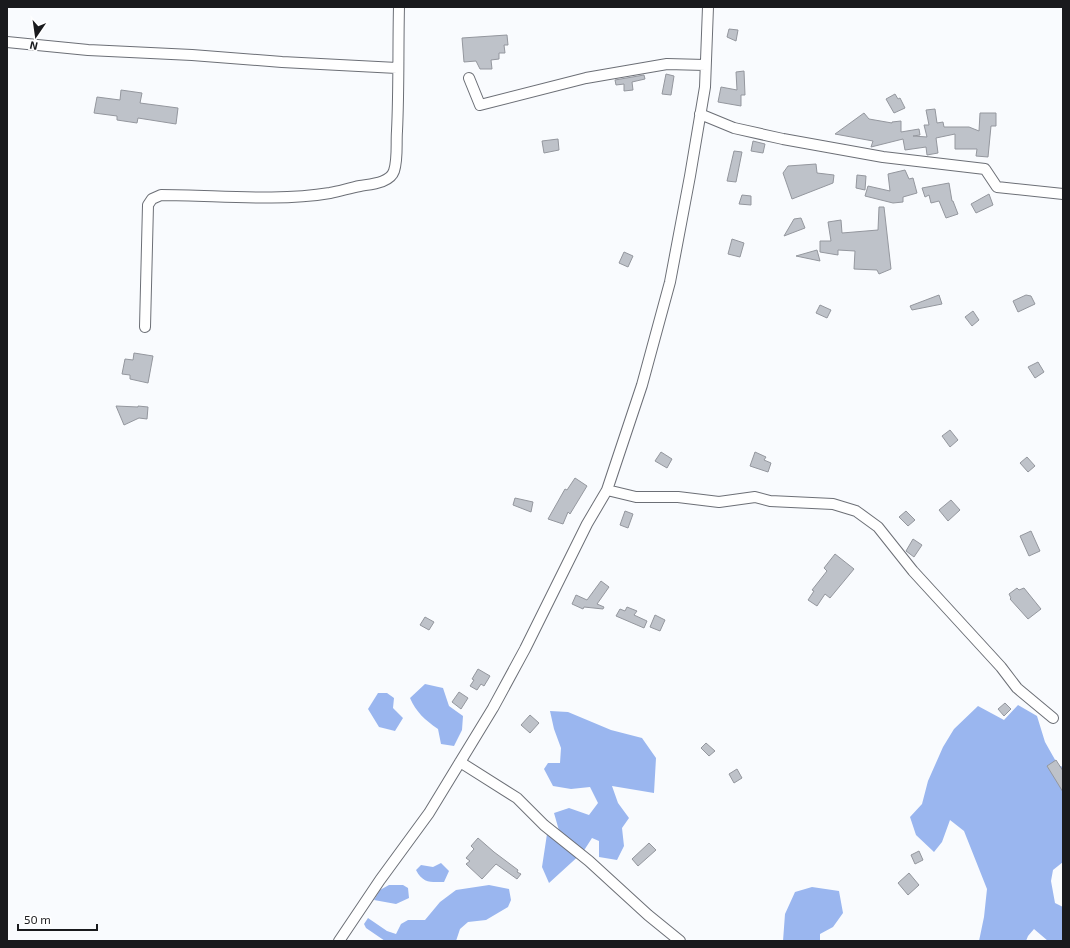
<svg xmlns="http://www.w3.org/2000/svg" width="1070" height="948" font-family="'Exo 2',sans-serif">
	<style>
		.forest { fill: #9ab6ef }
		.building { fill: #bec2c9; stroke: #94979e }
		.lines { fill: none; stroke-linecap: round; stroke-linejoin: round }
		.minor-casing { stroke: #6c6f76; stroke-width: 12 }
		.minor { stroke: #fff; stroke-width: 10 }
	</style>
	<rect width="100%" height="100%" fill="#f9fbfe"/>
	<!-- forest -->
	<path class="forest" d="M425,684L443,688L449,706L463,716L462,730L454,746L441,744L438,729C425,720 416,712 410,698Z
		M378,693H387L394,698L393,708L403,718L395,731L379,727L368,709Z
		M1018,705L1037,716L1045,742L1058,765L1063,767V862L1053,870L1051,881L1055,903L1063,907V941H1048L1034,929L1028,936L1026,941H979L984,917L987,889L964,831L950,820L942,842L934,852L916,835L910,817L922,804L928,781L943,747L954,729L978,706L1004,720Z
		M550,711L568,712L611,730L642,738L656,758L654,793L612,786L618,803L629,818L622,828L624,846L617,860L599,857V841L592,838L583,852L549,883L542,867L547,834H560L554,813L569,808L589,815L598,803L590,787L571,789L553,786L544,769L548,763H560L561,748L554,729Z
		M441,863L449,871L444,882C432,882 423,884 416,870L421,865L433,867Z
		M389,885H403L408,888L409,898L396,904L374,900L380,890Z
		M489,885L509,889L511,900L508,907L486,920L468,922L460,929L456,941H385L366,928L364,924L368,918L387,931L396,934L401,924L408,920H425L440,902L456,890Z
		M812,887L839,891L843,913L833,927L820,934V941H783L785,914L795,892Z"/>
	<!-- building -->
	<path class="building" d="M729,29L738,30L736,41L727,37Z
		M507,35L508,45H504L505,53H499V59L491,60L492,69H480L476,61L464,62L462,38Z
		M744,71L745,95H741V106L718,102L721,87L737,90L736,72Z
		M666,74L674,76L671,95L662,94Z
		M644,75L645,79L632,82L633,90L624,91V84L616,85L615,80Z
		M121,90L142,93L140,103L178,108L176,124L138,118L137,123L117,120V116L94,113L97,97L120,100Z
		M895,94L898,99L900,98L905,108L894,113L886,99Z
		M935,109L937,123L943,122L944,127H969L979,131L980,113H996V126H991L988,157L976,156L977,149H955V134L936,138L938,153L927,155L926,147L905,150L903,139L871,147L873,141L835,134L864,113L869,119L892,123V122L901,121V132L919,129L920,135L913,136L927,137L924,125H929L926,110Z
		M558,139L559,150L544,153L542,141Z
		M753,141L765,144L763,153L751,151Z
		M734,151L742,152L736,182L727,181Z
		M816,164L817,173L834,175L833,183L792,199L783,173L788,166Z
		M905,170L909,179L913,178L917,193L903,197V202L893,203L865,196L868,186L890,191L888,174Z
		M857,175L866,176L865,190L856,188Z
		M949,183L952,201H953L958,214L946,218L939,201L931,203L929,195L925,197L922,188Z
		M989,194L993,205L976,213L971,204Z
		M742,195L751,196V205L739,204Z
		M879,207H884L891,269L879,274L877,270L854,269L855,251L838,250V255L820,252V241H831L828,222L841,220L842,233L878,230Z
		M801,218L805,228L784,236L794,219Z
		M732,239L744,243L740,257L728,254Z
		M817,250L820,261L796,256Z
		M624,252L633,256L628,267L619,263Z
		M939,295L942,304L912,310L910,306Z
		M1026,295L1031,296L1035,304L1018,312L1013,301Z
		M820,305L831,310L827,318L816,313Z
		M973,311L979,320L972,326L965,317Z
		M134,353L153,356L148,383L130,379V375L122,374L125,359L133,360Z
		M1038,362L1044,372L1035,378L1028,367Z
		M116,406L138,407V406L148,407L147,419L139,418L124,425Z
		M950,430L958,440L950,447L942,436Z
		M661,452L672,459L667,468L655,461Z
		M755,452L766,457L764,460L771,463L768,472L750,466Z
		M1027,457L1035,466L1028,472L1020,463Z
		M575,478L587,486L570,514L568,512L563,524L548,519L565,489L567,490Z
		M515,498L533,502L531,512L513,505Z
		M951,500L960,510L948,521L939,510Z
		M625,511L633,514L628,528L620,525Z
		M906,511L915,520L908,526L899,517Z
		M1031,531L1040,551L1029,556L1020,536Z
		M913,539L922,545L914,557L906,551Z
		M835,554L854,569L830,598L825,594L817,606L808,600L814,591L812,590L827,571L824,568Z
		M601,581L609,587L597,604L604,607L603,609L584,607L583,609L572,604L576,595L587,600Z
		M1017,588L1019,590L1024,588L1041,609L1028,619L1010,599L1011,598L1009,594Z
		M627,607L637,611L634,615L647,621L644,628L616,616L620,609L625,611Z
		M655,615L665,620L660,631L650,627Z
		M425,617L434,622L429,630L420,625Z
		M478,669L490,676L484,686L481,684L477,690L470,686L474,680L472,679Z
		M459,692L468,698L461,709L452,702Z
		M1005,703L1011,709L1004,716L998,709Z
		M530,715L539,723L530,733L521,725Z
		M706,743L715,751L709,756L701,748Z
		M1056,760L1063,771V792L1047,766Z
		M737,769L742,778L734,783L729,774Z
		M478,838L494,852L518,870L517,872L521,874L517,879L496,864L482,879L466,864L470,861L466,858L474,849L471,846Z
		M649,843L656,850L638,866L632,859Z
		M919,851L923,860L915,864L911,855Z
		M909,873L919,885L908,895L898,883Z"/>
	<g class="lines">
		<defs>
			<path id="minor" d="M7,42L88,50L192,55L282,62L397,68
				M469,78L480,105L586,78L667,64L705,65
				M700,114L734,128L783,139L883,157L985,169L997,187L1063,194
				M145,327L148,205L152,199L161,195C217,195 275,202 330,193C340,191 350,188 360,186C371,184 390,183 394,171C398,159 396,143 397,131C399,90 398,48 399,7
				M607,490L636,497H678L719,502L755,497L770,501L833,504L856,511L878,527L913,571L1001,667L1017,688L1053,718
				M460,762L517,798L544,825L589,861L648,915L680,941
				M339,941L380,880L429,813L493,708L525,649L587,524L607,490L642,385L670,282L690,176L705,87L708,7"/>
		</defs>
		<!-- minor casing -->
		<use href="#minor" class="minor-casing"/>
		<!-- minor -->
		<use href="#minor" class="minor"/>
	</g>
	<!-- border -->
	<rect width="1070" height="948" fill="none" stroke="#191a1d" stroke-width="16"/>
	<!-- north arrow -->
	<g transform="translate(36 36) rotate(193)" stroke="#ffffff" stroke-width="3" paint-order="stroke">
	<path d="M0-3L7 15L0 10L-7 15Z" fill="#191a1d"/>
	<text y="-6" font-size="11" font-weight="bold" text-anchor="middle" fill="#191a1d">N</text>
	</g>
	<!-- scale -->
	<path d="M18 924v6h79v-6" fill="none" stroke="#191a1d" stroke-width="2"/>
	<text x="24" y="924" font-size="12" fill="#191a1d" stroke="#ffffff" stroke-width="3" paint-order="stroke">50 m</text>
</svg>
